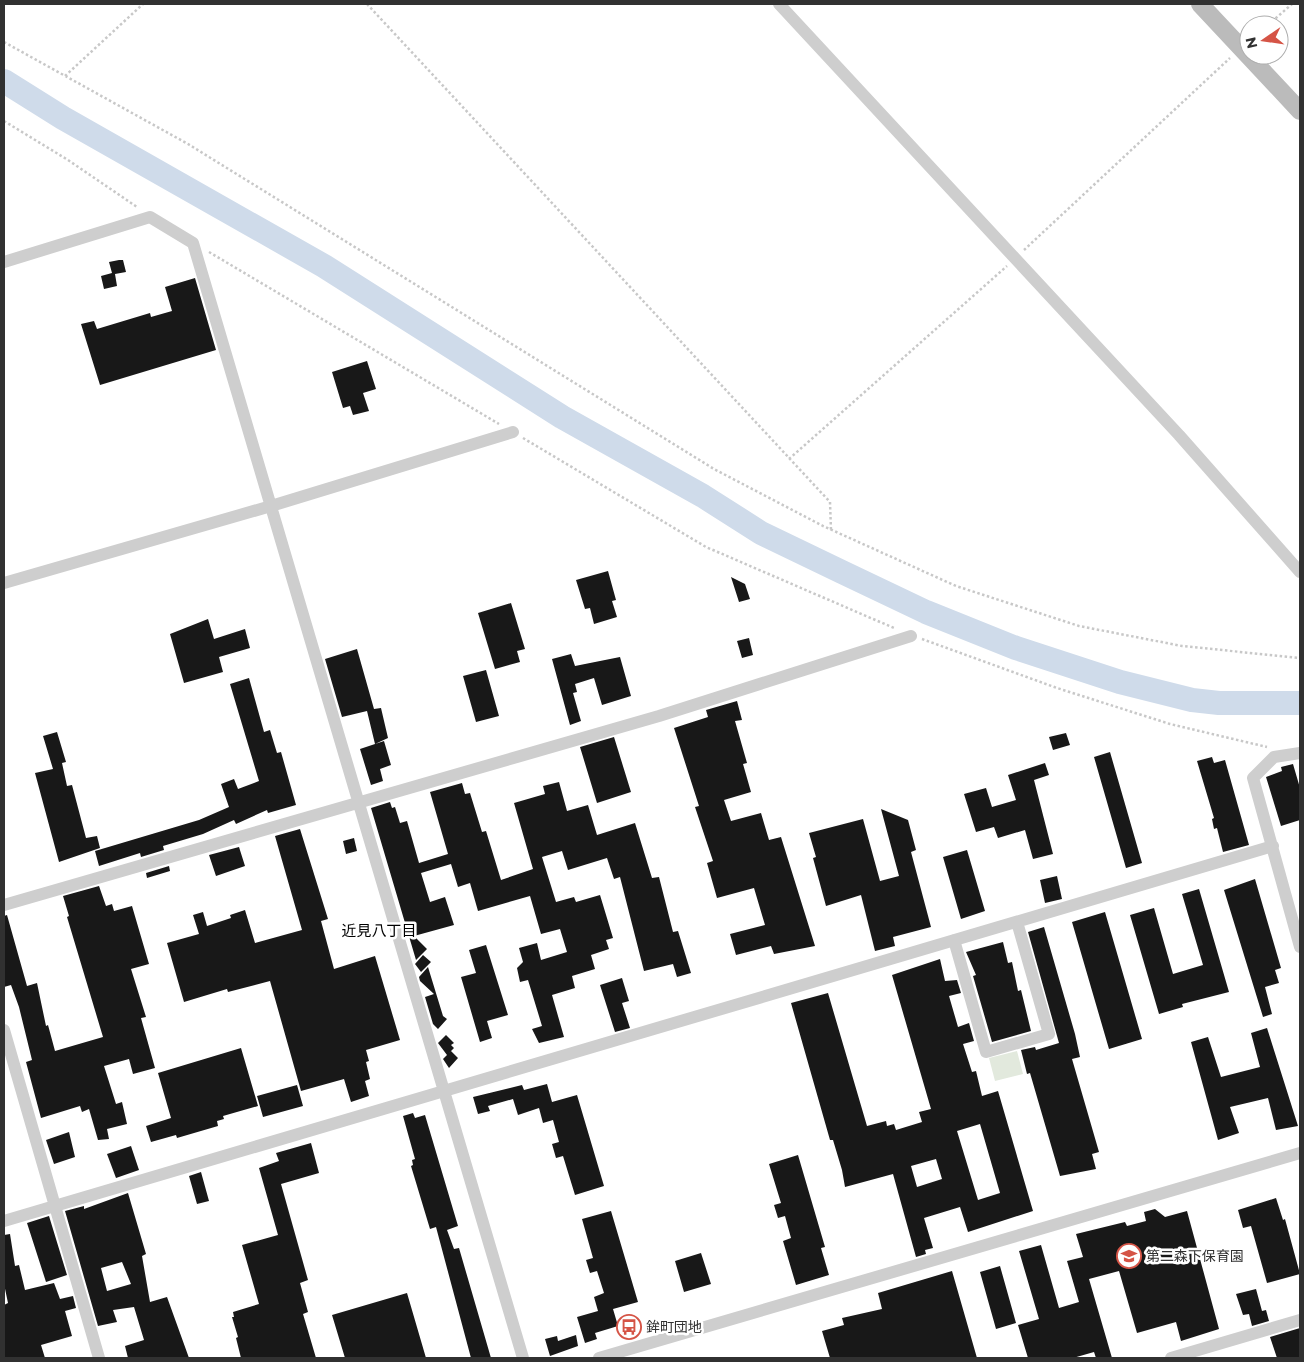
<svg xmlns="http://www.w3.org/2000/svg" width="1304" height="1362" font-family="Montserrat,'Noto Sans JP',sans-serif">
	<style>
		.green { fill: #e2e9dd }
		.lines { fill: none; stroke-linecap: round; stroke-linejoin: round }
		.river { stroke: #cfdbea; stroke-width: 24 }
		.building { fill: #181818; fill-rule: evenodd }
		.path { stroke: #c8c8c8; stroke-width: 2.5; stroke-dasharray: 2.5 2.5; stroke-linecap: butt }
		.minor { stroke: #cecece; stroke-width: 12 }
		.secondary { stroke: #bbb; stroke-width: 18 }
		.labels { text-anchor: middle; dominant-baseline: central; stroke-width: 5; stroke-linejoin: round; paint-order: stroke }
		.poi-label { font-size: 14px; fill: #313131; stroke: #fff; text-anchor: start }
		.neighbourhood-label { font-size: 15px; fill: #000; stroke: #fff }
	</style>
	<rect width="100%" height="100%" fill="#fff"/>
	<!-- green -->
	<path class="green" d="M1017,1051L1023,1074L995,1081L989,1058Z"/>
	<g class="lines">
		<!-- river -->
		<path class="river" d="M4,81L63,118L324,266L562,417L703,496L761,533L842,572L926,612L1016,648L1120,682L1192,700L1219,703H1300"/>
	</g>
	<!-- building -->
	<path class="building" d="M119,260H123L126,272L115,274L117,286L104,289L101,276L112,273L109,262Z
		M195,278L216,350L100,385L81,324L94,321L97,329L150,313L151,317L172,311L165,287Z
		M367,361L376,389L363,393L369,411L353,415L350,406L343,408L332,372Z
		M608,571L616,600L612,601L617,617L594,624L590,608L585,609L576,580Z
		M731,577L745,584L750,599L739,602Z
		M511,603L525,649L517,651L520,662L495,669L478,613Z
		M208,619L214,639L245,629L250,648L219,657L223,672L184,683L170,634Z
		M749,638L753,655L742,658L737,641Z
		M357,649L374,709L381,708L388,738L375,744L367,711L342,717L325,659Z
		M571,654L575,666L620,657L631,696L602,705L594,678L575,684L577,692L573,693L581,721L570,725L552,659Z
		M486,670L499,716L476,722L463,676Z
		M249,678L264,732L270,730L277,753L281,752L296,805L268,813L267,810L236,824L234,820L203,834L163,846L164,850L141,857L140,853L99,866L95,851L199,820L229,807L221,784L234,779L238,789L259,781L230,684Z
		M737,701L742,720L735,721L747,763L743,764L751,792L724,800L731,821L761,813L769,840L781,837L815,946L774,954L771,946L736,955L730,934L765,925L754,888L717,898L707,863L713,861L695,807L699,806L674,728L708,717L706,710Z
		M57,732L66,762L62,763L67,786L72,785L86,838L97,836L100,848L59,862L35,773L53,769L43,736Z
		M1066,733L1070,745L1053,750L1049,737Z
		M614,737L631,792L597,803L580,747Z
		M384,741L391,765L380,769L383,781L371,785L360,749Z
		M1110,752L1142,863L1126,868L1094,757Z
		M1212,757L1214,763L1225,760L1249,845L1223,852L1217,828L1214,829L1212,819L1214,818L1197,761Z
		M1045,763L1049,775L1034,780L1053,854L1033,859L1025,830L998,838L994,827L976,832L964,794L986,788L992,807L1016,800L1008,775Z
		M1293,764L1300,788V820L1281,826L1266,777L1282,771L1281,767Z
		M559,782L567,811L588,805L597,835L635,823L652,878L659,877L673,932L678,931L691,973L677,977L673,964L644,971L620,877L614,879L607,858L568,870L562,851L542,857L556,902L574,897L576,902L600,895L613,938L606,940L609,949L591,955L595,969L572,976L575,988L552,995L564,1037L539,1043L532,1029L542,1026L528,980L520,982L517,968L523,962L519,948L537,943L541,960L567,952L560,929L541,934L530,896L478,911L470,883L458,887L451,864L421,873L430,902L445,897L454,925L414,936L427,949L416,960L371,808L390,802L392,808L395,807L400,823L407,821L419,863L448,854L430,792L462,783L465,794L470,793L482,832L486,831L501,880L533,869L514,803L545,794L543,786Z
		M881,809L908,820L916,850L911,852L931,927L893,937L895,946L875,951L861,895L826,906L813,858L816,857L809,833L863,819L880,881L899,876Z
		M300,829L328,919L321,921L334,969L375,956L400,1040L366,1050L369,1061L366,1062L370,1079L365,1081L369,1096L351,1102L344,1079L301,1091L270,981L228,992L227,989L184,1002L167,943L199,934L193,915L203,912L207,926L231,918L230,915L245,910L255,943L302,930L275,836Z
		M354,838L357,851L346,854L343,841Z
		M239,847L245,866L216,876L209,855Z
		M967,850L985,911L961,919L943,857Z
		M169,866L170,871L147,878L146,873Z
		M1057,876L1062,899L1045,903L1040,880Z
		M1255,879L1281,968L1275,970L1279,983L1265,987L1272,1014L1263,1017L1224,890Z
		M99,886L106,906L112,904L114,911L132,906L149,964L131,969L146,1017L141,1018L155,1068L133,1074L129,1059L104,1066L116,1104L122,1102L127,1124L107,1129L109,1139L98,1140L89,1109L82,1112L80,1106L41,1118L26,1062L32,1060L19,1007L11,985L4,987V916L7,915L27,986L37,983L46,1026L48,1025L55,1051L103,1037L67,917L69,916L63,896Z
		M1199,889L1229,992L1182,1004L1183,1007L1159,1014L1130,915L1154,908L1173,974L1203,965L1182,894Z
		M1105,912L1142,1039L1109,1049L1072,922Z
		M1044,927L1075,1034L1080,1057L1072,1059L1099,1152L1092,1154L1096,1169L1060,1176L1030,1073L1027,1074L1021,1050L1035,1047L1036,1050L1059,1043L1028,932Z
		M1003,942L1008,963L1012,962L1018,991L1021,990L1031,1031L992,1042L973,976L976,975L966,952Z
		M486,945L508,1015L487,1021L492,1038L480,1042L461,977L476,973L469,950Z
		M423,955L431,962L421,972L415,964Z
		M940,959L945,981L957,980L961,993L949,996L958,1027L969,1023L974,1041L963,1044L972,1072L976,1071L982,1096L998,1091L1033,1211L968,1232L960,1207L924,1218L933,1248L925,1250L926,1254L916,1257L893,1174L845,1187L842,1170L833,1140H830L791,1003L828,993L867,1126L886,1121L887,1126L894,1124L896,1130L922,1122L919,1112L931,1109L892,975ZM980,1124L1000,1193L978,1200L957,1131ZM936,1159L942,1179L917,1187L911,1166Z
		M428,967L443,1016L447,1019L438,1029L433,1024L425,997L434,994L420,981L419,977Z
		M622,978L629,1001L622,1003L630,1028L615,1032L600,985Z
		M1267,1028L1298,1126L1276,1130L1268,1098L1230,1107L1239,1133L1218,1140L1191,1042L1208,1037L1221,1077L1260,1067L1251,1033Z
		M446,1035L454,1043L451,1045L454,1048L448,1054L451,1051L458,1058L449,1068L443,1059L447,1055L438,1043Z
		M241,1048L258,1106L223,1116L224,1119L217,1121L218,1126L177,1138L176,1135L151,1142L146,1126L171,1118L158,1073Z
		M547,1084L552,1102L577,1095L604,1186L575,1195L563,1156L556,1158L552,1144L559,1142L553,1120L543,1123L539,1108L518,1115L513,1099L488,1106L490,1111L478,1114L473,1097L522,1085L524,1090Z
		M297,1085L303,1106L263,1117L257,1096Z
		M413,1113L415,1118L425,1115L458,1226L447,1230L454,1249L459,1248L491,1358H471L436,1227L430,1229L411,1166L413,1165L412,1160L415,1159L403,1116Z
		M69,1132L75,1157L54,1164L46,1140Z
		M311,1143L319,1173L281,1184L308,1280L300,1283L308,1312L303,1314L316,1358H241L236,1338L238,1337L232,1317H234L233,1312L259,1304L242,1245L278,1235L259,1168L279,1161L276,1153Z
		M131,1146L139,1170L116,1178L107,1154Z
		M798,1155L825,1247L821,1248L829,1275L796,1285L783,1241L791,1238L785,1216L778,1218L774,1205L781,1203L769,1164Z
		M201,1172L209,1201L197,1204L189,1176Z
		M128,1193L146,1254L142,1256L150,1302L167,1297L189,1358H128L125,1346L144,1340L134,1307L113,1310L117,1322L98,1326L65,1211L84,1206V1209ZM122,1262L131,1284L107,1291L101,1268Z
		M1276,1198L1283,1220L1285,1219L1300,1274L1267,1283L1251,1226L1243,1228L1238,1210Z
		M1155,1209L1165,1217L1187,1211L1219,1329L1181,1341L1176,1322L1137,1333L1119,1271L1089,1279L1112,1358H1096L1094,1352L1073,1358H1028L1018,1325L1039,1319L1019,1251L1041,1245L1059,1308L1079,1302L1067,1261L1083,1257L1076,1234L1125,1222L1127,1226L1146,1221L1144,1212Z
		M611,1211L638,1302L613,1309L618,1326L595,1333L597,1339L585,1343L577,1317L598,1311L594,1297L604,1293L597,1271L590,1273L586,1260L593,1258L582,1219Z
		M49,1216L67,1275L46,1282L27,1223Z
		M10,1234L15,1266L19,1265L25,1290L54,1283L60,1299L73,1296L76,1308L65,1311L72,1336L41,1345L45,1358H4V1305L8,1303L4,1284V1235Z
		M701,1253L711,1284L684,1292L675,1261Z
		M1000,1266L1016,1323L996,1329L980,1272Z
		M952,1271L977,1358H830L822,1331L844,1325L842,1318L882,1309L878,1293Z
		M1256,1289L1262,1311L1266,1310L1269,1321L1252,1326L1249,1314L1243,1315L1236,1294Z
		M407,1293L426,1358H345L332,1315Z
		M1300,1328V1358H1277L1270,1337Z
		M576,1335L578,1346L550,1356L545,1339L557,1336L558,1341Z"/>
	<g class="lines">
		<!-- path -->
		<path class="path" d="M367,4L830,502L831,530
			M1268,25L1292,4
			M4,42L188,144L714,469L823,526L956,586L1079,626L1182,646L1300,658
			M65,76L143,4
			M4,121L68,160L137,207
			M1024,250L1230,58
			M209,252L499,424
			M523,438L706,547L894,628
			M789,459L1007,266
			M922,639L1057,688L1170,724L1267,747"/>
		<!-- minor -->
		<path class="minor" d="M779,4L1179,435L1300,572
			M4,262L150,217L193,243L523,1358
			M4,583L271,506L513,432
			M1300,753L1274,757L1253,778L1300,947
			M4,905L659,716L911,636
			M954,940L986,1052L1049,1034L1017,922
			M4,1030L99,1358
			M4,1221L1273,846
			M599,1358L1300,1153
			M1171,1358L1300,1320"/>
		<!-- secondary -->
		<path class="secondary" d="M1200,4L1300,111"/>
	</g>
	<!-- icons -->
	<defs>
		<symbol id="school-ring" viewBox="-11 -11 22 22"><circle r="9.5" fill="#fff" stroke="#d55446" stroke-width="1.5"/><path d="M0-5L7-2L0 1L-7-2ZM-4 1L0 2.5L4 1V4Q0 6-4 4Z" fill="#d55446"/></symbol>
		<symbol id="bus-ring" viewBox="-11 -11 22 22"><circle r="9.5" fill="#fff" stroke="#d55446" stroke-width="1.5"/><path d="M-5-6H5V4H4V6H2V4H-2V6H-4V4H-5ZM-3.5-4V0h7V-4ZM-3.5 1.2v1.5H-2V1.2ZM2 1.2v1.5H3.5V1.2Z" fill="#d55446"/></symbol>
	</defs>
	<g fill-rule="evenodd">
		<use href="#school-ring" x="1115" y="1242" width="28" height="28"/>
		<use href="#bus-ring" x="615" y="1313" width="28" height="28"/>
	</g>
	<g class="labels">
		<!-- poi labels -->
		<g class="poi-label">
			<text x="1146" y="1256">第二森下保育園</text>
			<text x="646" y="1327">鉾町団地</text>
		</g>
		<!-- neighbourhood labels -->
		<g class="neighbourhood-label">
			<text x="379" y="930">近見八丁目</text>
		</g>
	</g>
	<!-- border -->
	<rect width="1304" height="1362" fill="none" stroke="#313131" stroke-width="10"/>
	<!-- north arrow -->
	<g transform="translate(1264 40) rotate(257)"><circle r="24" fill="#ffffff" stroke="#adadad"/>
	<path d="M0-4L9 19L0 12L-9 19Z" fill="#d55446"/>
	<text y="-8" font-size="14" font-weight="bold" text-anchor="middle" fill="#313131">N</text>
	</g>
</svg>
